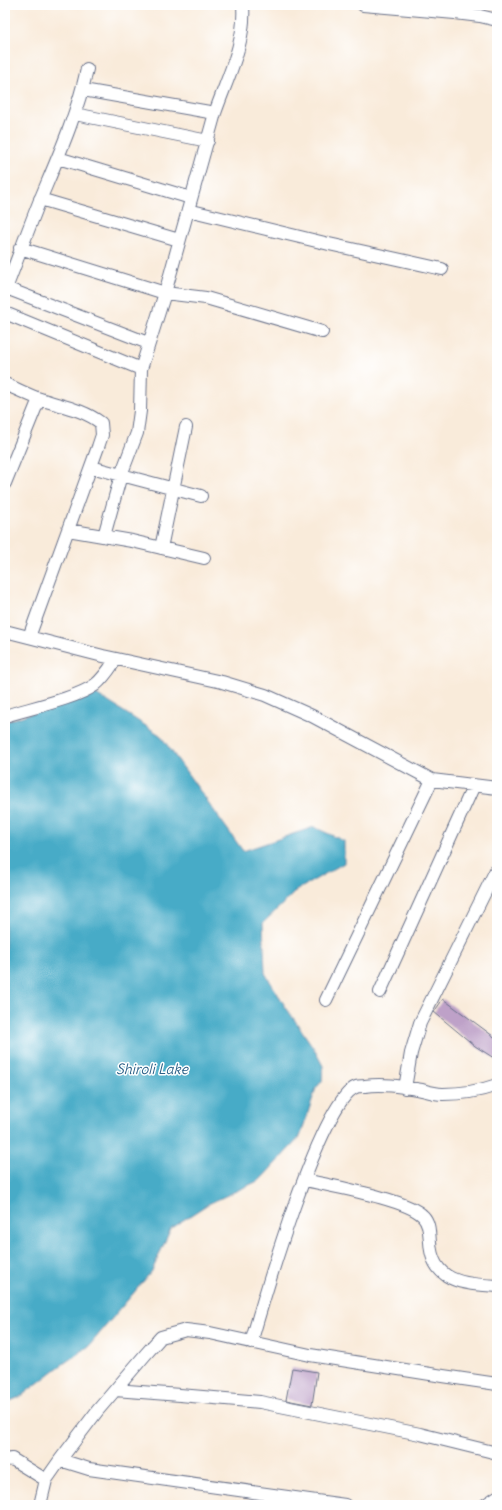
<svg xmlns="http://www.w3.org/2000/svg" width="502" height="1510" font-family="Delius,sans-serif">
	<style>
		.water { fill: #47abc7; stroke: #316d92 }
		.building { fill: #bea1c8 }
		.lines { fill: none; stroke-linecap: round; stroke-linejoin: round }
		.minor-casing { stroke: #697189; stroke-width: 14 }
		.minor { stroke: #fff; stroke-width: 12 }
		.labels { text-anchor: middle; dominant-baseline: central; stroke-width: 3; stroke-linejoin: round; paint-order: stroke }
		.water-label { font-size: 14px; font-style: italic; fill: #2d6188; stroke: #fff }
	</style>
	<rect width="100%" height="100%" fill="#fff"/>
	<filter id="ink" filterUnits="userSpaceOnUse"><feTurbulence type="fractalNoise" baseFrequency=".025" numOctaves="2"/><feDisplacementMap in="SourceGraphic" scale="8" xChannelSelector="R" yChannelSelector="G"/><feConvolveMatrix kernelMatrix="1 2 1 2 8 2 1 2 1" color-interpolation-filters="sRGB"/></filter>
	<filter id="wash" filterUnits="userSpaceOnUse"><feTurbulence type="fractalNoise" baseFrequency=".012" numOctaves="4" result="noise"/><feDisplacementMap in="SourceGraphic" scale="16" xChannelSelector="R" yChannelSelector="G"/><feGaussianBlur stdDeviation="0.9" result="paint"/><feColorMatrix in="noise" values="0 0 0 0 0 0 0 0 0 0 0 0 0 0 0 0 0 1.4 0 .05"/><feComposite in="paint" operator="in"/></filter>
	<g filter="url(#wash)">
		<rect width="100%" height="100%" fill="#f9ebda"/>
		<!-- water -->
		<path class="water" d="M93,692L160,735L243,851L314,827L344,841V863L297,890L263,923L265,973L285,1006L313,1047L323,1066L322,1081L316,1088L300,1137L260,1180L208,1204L171,1228L152,1271L89,1346L56,1369L20,1397L5,1403V722Z"/>
		<g id="blocks">
			<!-- building -->
			<path class="building" d="M443,999L497,1039V1060L475,1046L434,1012Z
				M292,1368L317,1372L312,1405L286,1400Z"/>
		</g>
	</g>
	<g filter="url(#ink)">
		<use href="#blocks" fill-opacity="0" stroke="#697189" stroke-width="1"/>
		<g class="lines">
			<defs>
				<path id="minor" d="M363,5L455,13L480,16L497,20
					M83,90L215,113
					M75,114L208,141
					M58,158L191,198
					M40,199L179,240
					M188,210L329,244L442,269
					M20,248L165,293L206,298L322,332
					M6,288L148,343
					M5,291C17,260 28,230 40,200C58,157 77,115 87,69
					M5,313L141,369
					M5,384C17,389 28,395 40,399C61,406 83,409 101,423L102,435L98,447L29,637
					M91,467L201,496
					M5,483L39,399
					M68,530L132,541L204,558
					M104,536L121,475L137,433L140,411L141,369L165,293L215,113C227,78 246,43 243,5
					M161,548L186,427
					M5,631L103,656L222,682L265,695L312,716L432,780L497,788
					M5,716C30,708 75,699 95,685C104,678 110,668 116,659
					M380,992L474,785
					M326,1000L432,780
					M405,1088L411,1053L420,1023L497,868
					M305,1180C330,1186 407,1199 423,1216C430,1223 429,1234 430,1242C432,1283 465,1284 497,1286
					M251,1343C263,1301 321,1100 356,1087C358,1086 362,1086 365,1086C384,1083 404,1087 422,1090C429,1092 436,1094 443,1094C462,1094 480,1091 497,1085
					M115,1390L180,1395L260,1402L420,1434L497,1453
					M5,1460L12,1459L46,1480
					M60,1460L89,1469L345,1505
					M40,1505L46,1480L60,1460L98,1410L145,1355L161,1337L186,1330L210,1333L310,1355L443,1376L497,1384
					M485,1505L497,1497"/>
			</defs>
			<!-- minor casing -->
			<use href="#minor" class="minor-casing"/>
			<!-- minor -->
			<use href="#minor" class="minor"/>
		</g>
	</g>
	<g class="labels">
		<!-- water labels -->
		<g class="water-label">
			<text x="152" y="1069">Shiroli Lake</text>
		</g>
	</g>
	<!-- margin -->
	<rect width="502" height="1510" fill="none" stroke="#fff" stroke-width="20"/>
</svg>
